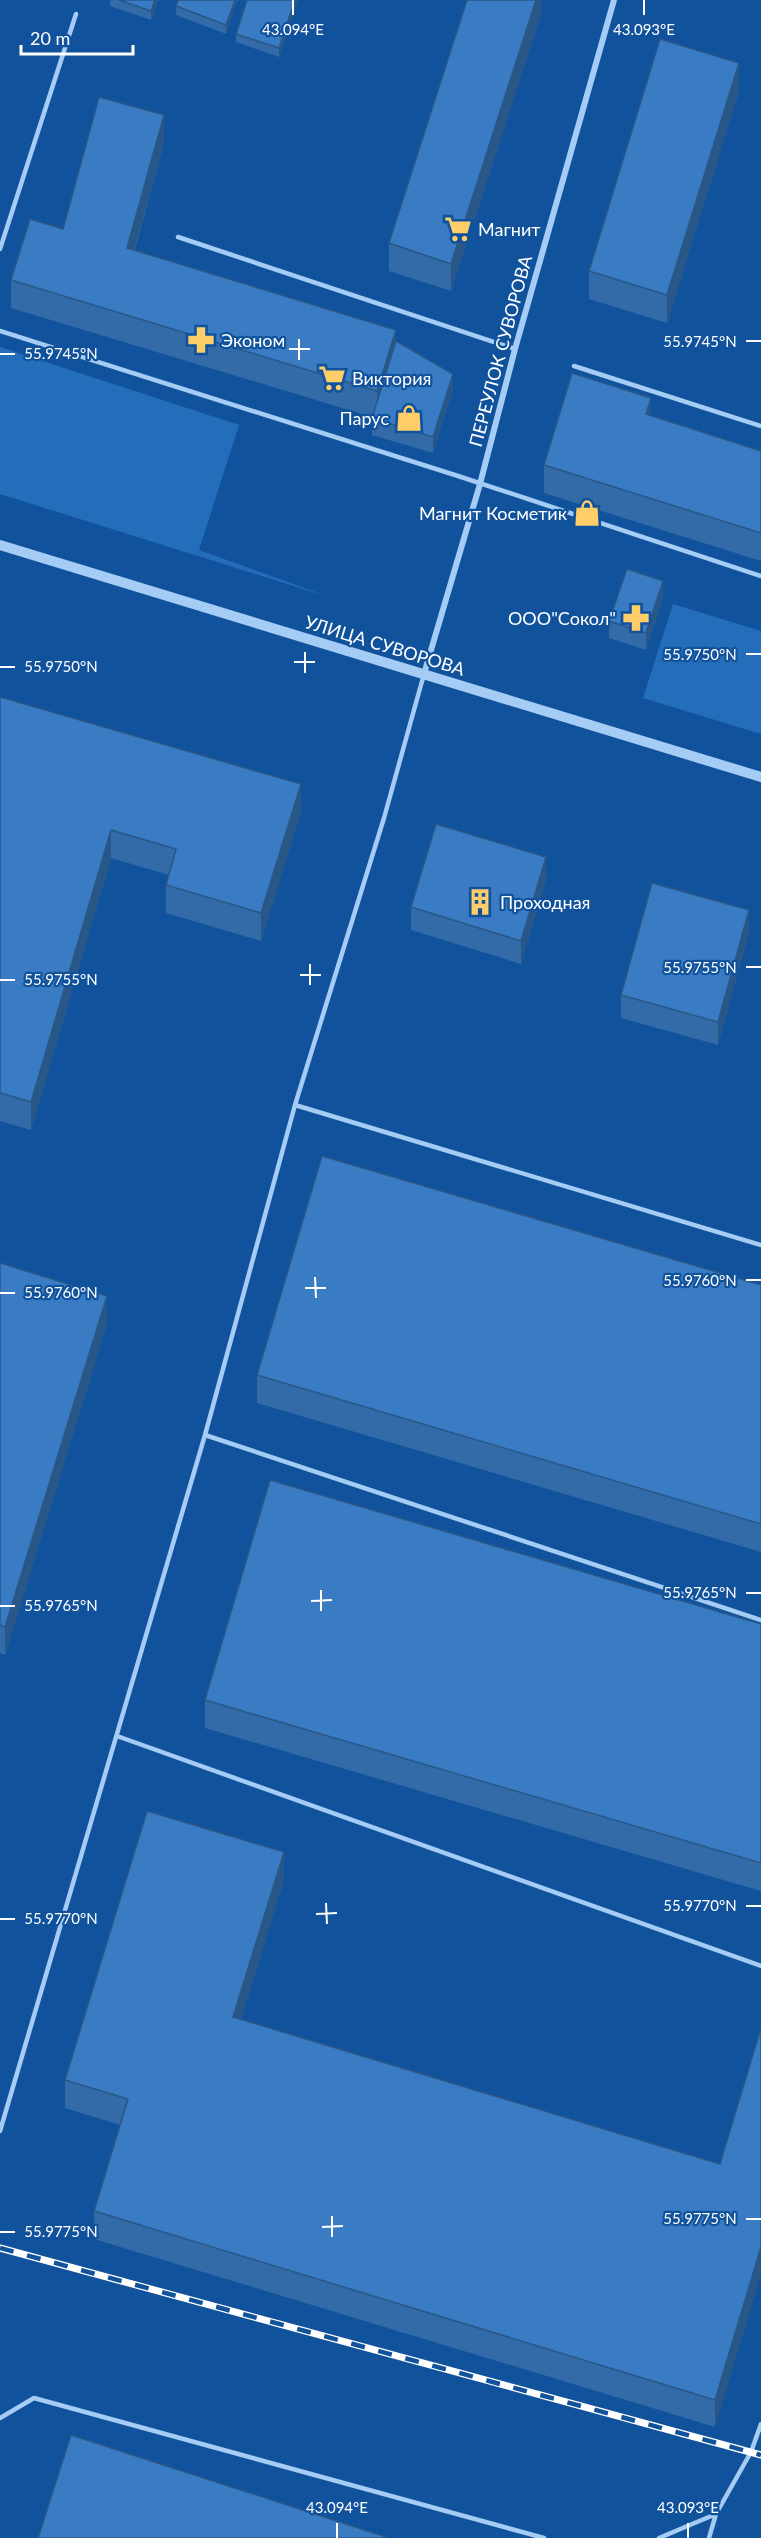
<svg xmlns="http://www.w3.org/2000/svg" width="761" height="2538" font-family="Lato,sans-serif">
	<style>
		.green { fill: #246dba }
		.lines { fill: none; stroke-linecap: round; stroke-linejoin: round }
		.service { stroke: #a5ccf4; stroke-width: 4.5 }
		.minor { stroke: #a5ccf4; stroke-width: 6 }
		.tertiary { stroke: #a5ccf4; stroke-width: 10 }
		.rail-casing { stroke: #fff; stroke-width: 7 }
		.rail { stroke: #11529c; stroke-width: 4.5; stroke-dasharray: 14; stroke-linecap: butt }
		.wall { fill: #326ba8 }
		.shaded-wall { fill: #295788 }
		.building { fill: #3a7cc3; stroke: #295788; stroke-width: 1.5 }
		.ticks { fill: none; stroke: #fff; stroke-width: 2 }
		.labels { text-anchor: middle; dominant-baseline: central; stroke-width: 4.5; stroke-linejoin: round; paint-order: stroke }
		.poi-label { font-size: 18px; fill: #fff; stroke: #11529c; text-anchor: start }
		.street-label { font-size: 18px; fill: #fff; stroke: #11529c }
		.ticks-label { font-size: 15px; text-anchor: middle; fill: #fff; stroke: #11529c; stroke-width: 4.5; stroke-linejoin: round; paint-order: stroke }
	</style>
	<rect width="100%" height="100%" fill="#11529c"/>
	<!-- green -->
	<path class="green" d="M0,347L239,425L199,550L332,598L0,494Z
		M673,604L761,631V734L643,698Z"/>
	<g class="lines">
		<!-- service -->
		<path class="service" d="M178,237L515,349
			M0,249L76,14
			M0,331L455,475L761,576
			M574,366L761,426
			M295,1105L761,1245
			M205,1435L761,1620
			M117,1736L761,1966
			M0,2131L205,1435L295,1105L384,818L424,674
			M0,2418L34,2398L544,2538
			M659,2538L716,2514L751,2452L761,2424
			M709,2538L716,2514"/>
		<!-- minor -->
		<path class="minor" d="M424,674L480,484L515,349L614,0"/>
		<!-- tertiary -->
		<path class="tertiary" d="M0,545L761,777"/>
		<defs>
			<path id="rail" d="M0,2248L761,2455"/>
		</defs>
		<!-- rail casing -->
		<use href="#rail" class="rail-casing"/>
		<!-- rail -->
		<use href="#rail" class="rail"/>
	</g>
	<!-- wall -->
	<path class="wall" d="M110,0H158L151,20L110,6Z
		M178,0H237L226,34L176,15V6Z
		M247,0H298L279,57L236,42V34Z
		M541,0V15L451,291L389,271V243Z
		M739,91L667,323L589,299V271Z
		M164,143L135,250L396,341L453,390L433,453L372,435V417L11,308V280L63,229Z
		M651,416L761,451V561L544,493V465Z
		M663,598L646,650L609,638V621Z
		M0,697L301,812L261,941L166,913V885L169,875L111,858L31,1130L0,1121Z
		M546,880L521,964L411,930V907Z
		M749,933L718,1045L621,1018V995Z
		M0,1263L107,1324L5,1655L0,1653Z
		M761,1285V1552L257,1403V1375Z
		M761,1624V1891L205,1728V1700Z
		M284,1880L241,2019L720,2164L715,2427L94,2239V2211L120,2125L65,2108V2080Z"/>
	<!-- shaded-wall -->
	<path class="shaded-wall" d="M155,0H158L151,20V11Z
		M235,0H237L226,34V25Z
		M295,0H298L279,57V48Z
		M536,0H541V15L451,291V264Z
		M739,63V91L667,323V295Z
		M164,115V143L127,276V248Z
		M396,330V358L377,419V391Z
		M453,374V390L433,453V437Z
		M651,398V426L646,414Z
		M663,581V598L646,650V633Z
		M301,784V812L261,941V913Z
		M111,830V858L31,1130V1102Z
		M546,857V880L521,964V941Z
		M749,910V933L718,1045V1022Z
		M107,1296V1324L5,1655V1627Z
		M284,1852V1880L233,2045V2017Z
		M761,2247V2275L715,2427V2400Z"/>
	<!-- building -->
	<path class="building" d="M119,0H155L151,11Z
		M178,0H235L226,25L176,6Z
		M247,0H295L279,48L236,34Z
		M467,0H536L451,264L389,243Z
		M660,39L739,63L667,295L589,271Z
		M99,97L164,115L127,248L396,330L377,391L11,280L30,219L63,229Z
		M396,341L453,374L433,437L372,418Z
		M572,373L651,398L646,414L761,451V533L544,465Z
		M627,569L663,581L646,633L609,621Z
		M0,697L301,784L261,913L166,885L176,849L111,830L31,1102L0,1093Z
		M436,824L546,857L521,941L411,907Z
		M652,883L749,910L718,1022L621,995Z
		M322,1156L761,1285V1524L257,1375Z
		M0,1263L107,1296L5,1627L0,1625Z
		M270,1480L761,1624V1863L205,1700Z
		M147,1811L284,1852L233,2017L720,2164L761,2028V2247L715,2400L94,2211L128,2099L65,2080Z
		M71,2435L389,2538H38Z"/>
	<!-- ticks -->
	<path class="ticks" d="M293,0V15M644,0V15M299,339V360M746,341H761M289,349H310M0,354H15M305,652V673M746,654H761M294,662H315M0,667H15M310,964V985M746,967H761M300,975H321M0,980H15M315,1277L316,1298M746,1280H761M305,1288H326M0,1293H15M321,1590V1611M746,1593H761M311,1601L332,1600M0,1606H15M326,1903L327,1924M746,1906H761M316,1914L337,1913M0,1919H15M332,2216V2237M746,2219H761M322,2227L343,2226M0,2232H15M337,2523V2538M688,2523V2538"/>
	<!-- icons -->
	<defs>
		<symbol id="supermarket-bare" viewBox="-9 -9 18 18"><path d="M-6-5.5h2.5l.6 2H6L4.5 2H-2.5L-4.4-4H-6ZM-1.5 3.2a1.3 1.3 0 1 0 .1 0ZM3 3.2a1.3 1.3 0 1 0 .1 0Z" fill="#ffce68" stroke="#11529c" stroke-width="2.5" paint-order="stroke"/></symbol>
		<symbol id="pharmacy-bare" viewBox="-9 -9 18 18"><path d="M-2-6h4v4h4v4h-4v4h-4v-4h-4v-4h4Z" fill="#ffce68" stroke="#11529c" stroke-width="2.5" paint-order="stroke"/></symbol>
		<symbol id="shop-bare" viewBox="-9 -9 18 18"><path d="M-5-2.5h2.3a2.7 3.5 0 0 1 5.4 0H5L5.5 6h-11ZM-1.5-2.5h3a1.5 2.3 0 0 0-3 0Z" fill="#ffce68" stroke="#11529c" stroke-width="2.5" paint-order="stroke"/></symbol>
		<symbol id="building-bare" viewBox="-9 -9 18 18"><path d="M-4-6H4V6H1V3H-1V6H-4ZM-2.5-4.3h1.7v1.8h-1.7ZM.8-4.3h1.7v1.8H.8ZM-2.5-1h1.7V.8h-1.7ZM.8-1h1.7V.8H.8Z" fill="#ffce68" stroke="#11529c" stroke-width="2.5" paint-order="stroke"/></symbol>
	</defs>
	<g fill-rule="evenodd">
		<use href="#supermarket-bare" x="439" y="210" width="38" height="38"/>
		<use href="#pharmacy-bare" x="182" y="321" width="38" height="38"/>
		<use href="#supermarket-bare" x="313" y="359" width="38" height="38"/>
		<use href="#shop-bare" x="390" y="399" width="38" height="38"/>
		<use href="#shop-bare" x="568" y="494" width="38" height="38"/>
		<use href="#pharmacy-bare" x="617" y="599" width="38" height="38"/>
		<use href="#building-bare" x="461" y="883" width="38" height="38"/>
	</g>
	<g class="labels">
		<!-- poi labels -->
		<g class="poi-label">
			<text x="478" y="229">Магнит</text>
			<text x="221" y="340">Эконом</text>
			<text x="352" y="378">Виктория</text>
			<text x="389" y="418" text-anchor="end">Парус</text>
			<text x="567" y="513" text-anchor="end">Магнит Косметик</text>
			<text x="616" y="618" text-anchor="end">ООО"Сокол"</text>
			<text x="500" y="902">Проходная</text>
		</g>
		<!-- street labels -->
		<g class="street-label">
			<text transform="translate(500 351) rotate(-75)">ПЕРЕУЛОК СУВОРОВА</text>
			<text transform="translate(385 645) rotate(17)">УЛИЦА СУВОРОВА</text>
		</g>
	</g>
	<g class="ticks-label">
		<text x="293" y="35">43.094°E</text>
		<text x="644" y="35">43.093°E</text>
		<text x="700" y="347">55.9745°N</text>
		<text x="61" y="359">55.9745°N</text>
		<text x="700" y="660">55.9750°N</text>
		<text x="61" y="672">55.9750°N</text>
		<text x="700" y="973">55.9755°N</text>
		<text x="61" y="985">55.9755°N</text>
		<text x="700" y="1286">55.9760°N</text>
		<text x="61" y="1298">55.9760°N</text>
		<text x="700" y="1598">55.9765°N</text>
		<text x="61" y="1611">55.9765°N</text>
		<text x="700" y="1911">55.9770°N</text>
		<text x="61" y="1924">55.9770°N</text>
		<text x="700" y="2224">55.9775°N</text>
		<text x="61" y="2237">55.9775°N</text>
		<text x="337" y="2513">43.094°E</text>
		<text x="688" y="2513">43.093°E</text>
	</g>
	<!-- scale -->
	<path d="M21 45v9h112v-9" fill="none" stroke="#ffffff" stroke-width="3"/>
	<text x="30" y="45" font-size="18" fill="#ffffff" stroke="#11529c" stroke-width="4.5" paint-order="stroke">20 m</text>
</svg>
